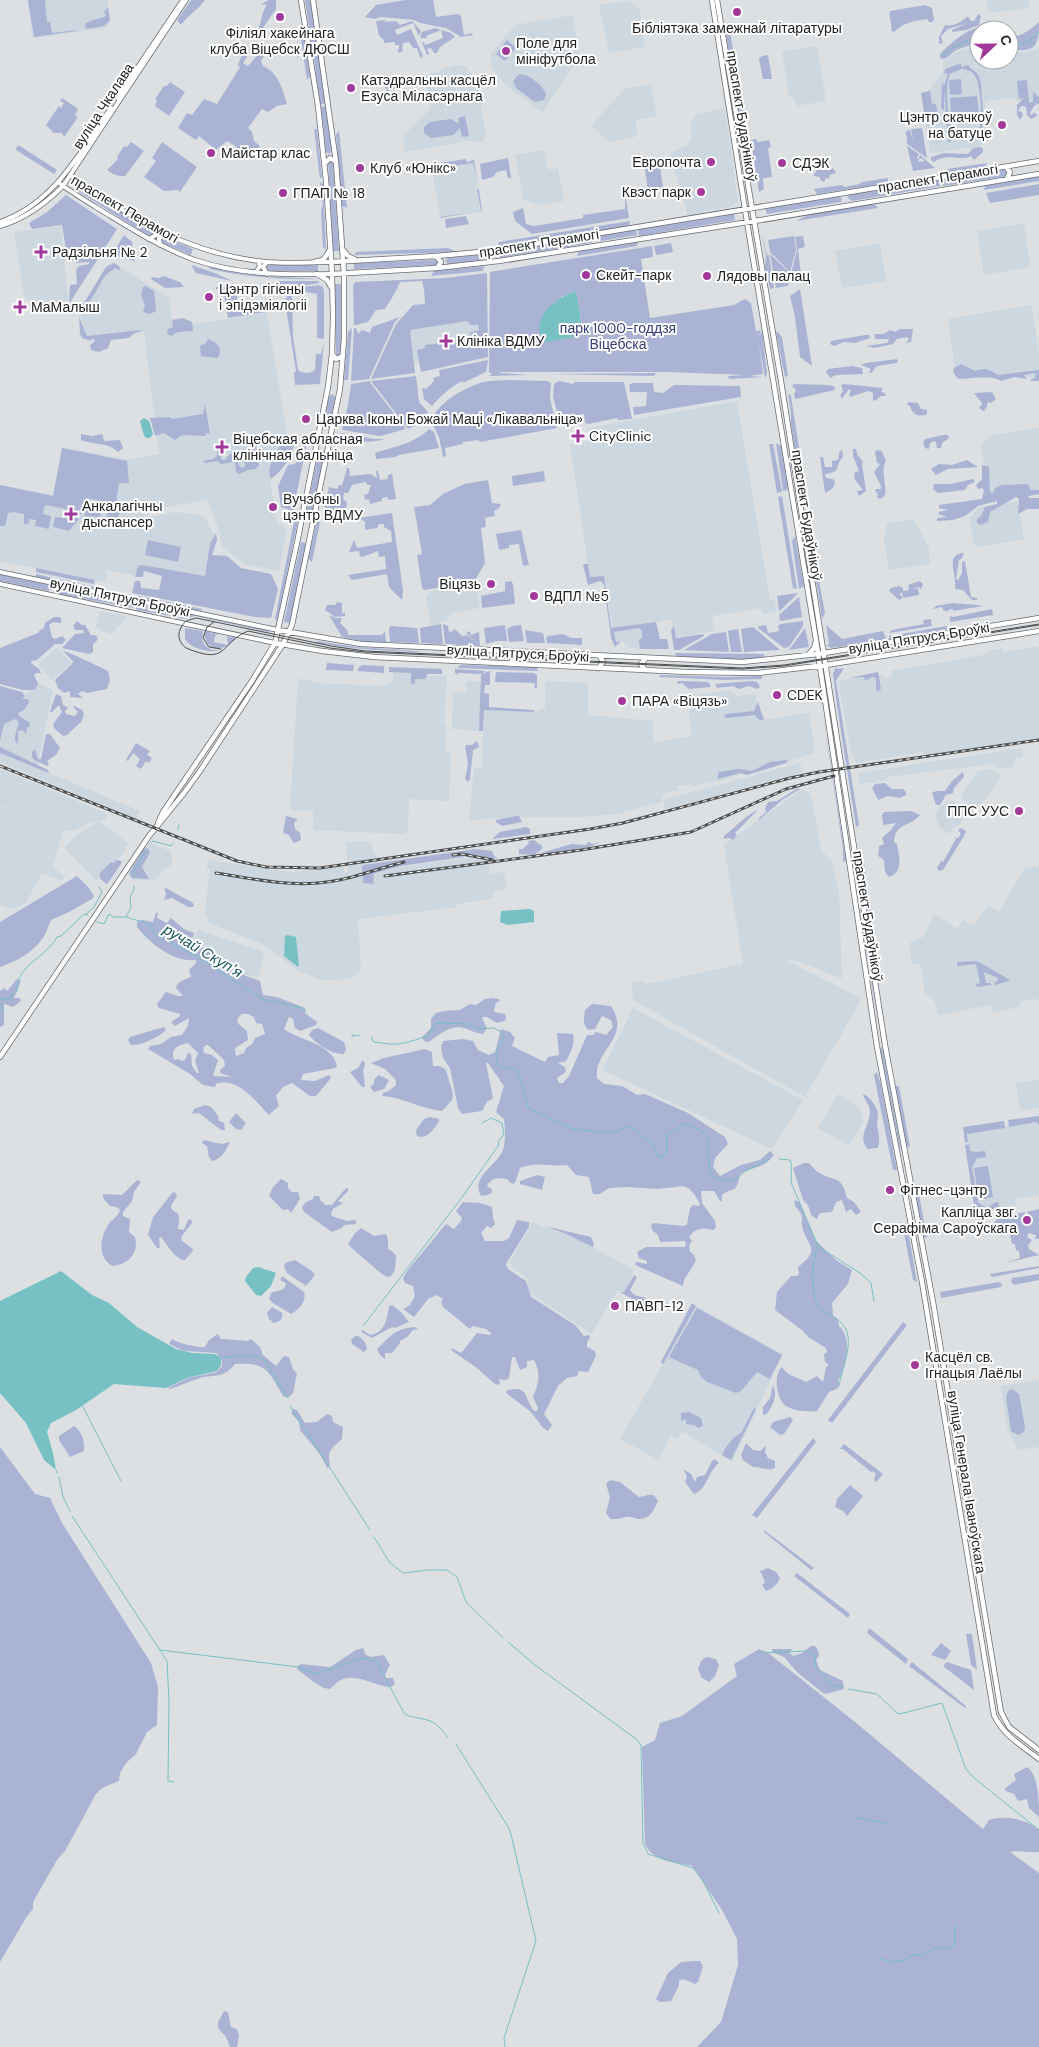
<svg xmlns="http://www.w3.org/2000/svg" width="1039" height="2047" font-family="'DM Sans',sans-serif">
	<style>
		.built { fill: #ccd7df }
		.green { fill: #aab3d4; fill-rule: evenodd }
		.water { fill: #77c0c3 }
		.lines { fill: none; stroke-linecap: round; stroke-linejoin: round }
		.stream { stroke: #77c0c3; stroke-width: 1 }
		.secondary-casing { stroke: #696c6f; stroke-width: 5.5 }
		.primary-casing { stroke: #696c6f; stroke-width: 6 }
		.secondary { stroke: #fff; stroke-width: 4 }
		.primary { stroke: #fff; stroke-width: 4.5 }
		.tram { stroke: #4d5051; stroke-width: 1 }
		.rail-casing { stroke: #4d5051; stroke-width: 3 }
		.rail { stroke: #fff; stroke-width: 1; stroke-dasharray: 4; stroke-linecap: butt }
		.poi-dot { fill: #a2389a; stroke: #fff; stroke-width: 2 }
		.labels { text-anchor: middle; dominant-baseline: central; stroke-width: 4; stroke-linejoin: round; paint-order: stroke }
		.poi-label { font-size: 14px; fill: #212324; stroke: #fff; text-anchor: start }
		.street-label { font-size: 14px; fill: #212324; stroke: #fff }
		.park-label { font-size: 14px; fill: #333c78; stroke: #fff }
		.water-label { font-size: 15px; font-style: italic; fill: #19575a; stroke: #fff }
	</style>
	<rect width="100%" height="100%" fill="#dce0e3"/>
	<!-- built -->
	<path class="built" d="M27,0H107L110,22L105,28L33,38Z
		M987,0H1029V8L1018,9L1017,11L1013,10L990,13L987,12Z
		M628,1L640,9L645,47L609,53L599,5Z
		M573,15L581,66L573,67L542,112L507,86L492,68L491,54L515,25Z
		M817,46L826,101L796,106L795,99L789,96L782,51Z
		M972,47L979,48V60H1009V50L1023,53L1039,48V102L1018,101L1014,98L985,101L986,137L981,146L930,153L921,93L927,92L943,71V63L954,53Z
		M454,65L465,66L477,79L486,136L483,142L467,141L405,152L403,136L431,108L425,76Z
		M651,84L657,116L636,120L637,135L635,137L608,142L591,126L625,88Z
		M725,108L738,202L730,207L706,211L688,217L670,153L688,145L691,139V122L697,114Z
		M544,150L548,170L558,168L564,201L538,205L523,199L515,155Z
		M473,163L480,211L441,217L433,169Z
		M1024,223L1030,267L984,275L977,231Z
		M61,226L68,299L62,307H38L24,296L14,232Z
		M880,243L886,281L842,288L835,251Z
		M112,262L169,298L173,327L267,313L288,440L270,477L275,517L279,525L287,529L279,571L244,564L222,546L220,534L208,500L147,510L134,509L148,517L176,512L204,516L214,535L205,576L142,565L138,567L136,575H132L107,570L105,582L0,561V485L53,495L62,447L128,460L159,454L144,332L87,342L80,312Z
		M1032,305L1039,355V377L956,378L948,319Z
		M477,316L482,351L414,362L409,328Z
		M737,401L770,600H775L776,612L763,614L761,608L712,616L714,631L676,637L672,619L612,629L604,576L590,577L570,444L589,441L588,428Z
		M1039,428V493L989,501L981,446L990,435Z
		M1017,501L1024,539L977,547L973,544L970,518L979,507Z
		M913,519L929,547L930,564L889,570L884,541L887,523Z
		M476,584L480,608L450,613L449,619L431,626L426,596L431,591Z
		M100,611L126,616V619L111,634L102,631L96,626Z
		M639,628L642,631V638L639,640L640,649L626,647L623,641L616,642L614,632Z
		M57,647L72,663L52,680L38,665Z
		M1034,647H1039V739L924,755L923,752L856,763L853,754L851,753L838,681L879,674L887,679L892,678L891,671L988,654V651L1002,648L1003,652Z
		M393,672L411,673V684L415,679H427V676H447L444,724L446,725L445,752H451L449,801L409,799L408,832L402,834L313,830V811L290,810L298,679L312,680L314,683L387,686V683H393Z
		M466,681L480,682L482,694L479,731L452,729L453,692L466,693Z
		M546,681L588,683V715L653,721V743L692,736L688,703L691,702V696L731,690L732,694H735V696L755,694L761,720L809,713L815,753L718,781L693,786L692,784L678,786V790L664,793L661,802L617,814L583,817H526L469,820L474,768L482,767L484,710L535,712L545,708Z
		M38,683L53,690L37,768L140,811L136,819L0,762V717Z
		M1022,748L1023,756L1015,758L1014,767L1000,769L992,764L887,777V780L860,784L858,773Z
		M800,763L803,772L665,809L663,800Z
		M0,769L108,814L104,820L100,821L129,844L120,857L96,881L64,847L79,833L99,821L87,824L72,831H63L53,866L64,877L62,881L42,873L26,903L13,909L0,905V805L29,817L0,804Z
		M991,769L1000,775V779L982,803L974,810L967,805L961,795L978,771Z
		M802,789L811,794L821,850L832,861L839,894L842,979L801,962L784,959L859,997L860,1002L805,1097L633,1000L631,983L642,981L646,984L743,964L724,845Z
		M953,800L968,811L960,824L954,828L950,834L939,827L935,814L940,806Z
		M358,841L370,842L382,871L401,867L472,857L488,861L490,874L504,872L507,888L493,892L494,898L457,904V907L358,919L361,971L350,979L321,980L300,972L262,944L209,923L205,912L210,869H206L208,860L290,872L343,867L345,873L348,872L346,843Z
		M149,843L171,851L172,865L163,870L154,881L131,879L129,874Z
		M1039,866V999L1021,1001V1005L1011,1009L992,1012L991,1005L938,1015L934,1000L925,993L921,965L911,963L910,942L923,937L934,914L958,929L963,920L974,926L988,905L999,912L1025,868Z
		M199,930L259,950L264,954L258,978L223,967L211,951L204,945L194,943L193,938Z
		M633,1008L803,1100L772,1149L602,1070Z
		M1039,1080V1108L1020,1110L1016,1083Z
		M838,1094L860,1108L863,1122L849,1146L818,1128Z
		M1039,1121V1195L1015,1199L1016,1205L979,1211L967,1133Z
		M531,1222L580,1240L634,1270L624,1293L617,1291L591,1334L529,1292L528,1280L509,1263L530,1228Z
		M696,1306L783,1354L732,1462L682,1431L677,1439L671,1436L659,1460L620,1439Z
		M1039,1380V1447L1018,1450L1007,1427L1001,1386Z"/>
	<!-- green -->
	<path class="green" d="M28,0H45L47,22H50L52,33L76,30V31L34,37Z
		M191,0H205C197,11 188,15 181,25L177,20Z
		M269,0H276V9L258,35L257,31C263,21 260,14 267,5L261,4Z
		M305,0H310L318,47L316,50L312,47Z
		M405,0H433L436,17L458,14L461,16L464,35L472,33L473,35L461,37L446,28L420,23L414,20L381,17L374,19L365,17L376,5Z
		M925,5L932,8L934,20L932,22H929L927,19C914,21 902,23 894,32L891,30C893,23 888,19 890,11Z
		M108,7L110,20L104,26L86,29L85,24C91,19 99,20 106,16L104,12Z
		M978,14L981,16L979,25L966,30L952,32V30L967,23L948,29L941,36L943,43L939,44V37L945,25C954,27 961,22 968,16L971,21H974Z
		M387,20L384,22L396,21L400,25L412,21L421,31L419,36L413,23L395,30L397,35L411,29L423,56L420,58L417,48H413L409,42L403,43L402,48L403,51L399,53L397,50L399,49V45H395V42L384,43V40L379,36L376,21Z
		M1039,22C1039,47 1035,53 1009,49V36C1021,38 1031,29 1039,22Z
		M299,27L303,28L310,76L307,80Z
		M985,27L988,30H979V45C971,45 962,47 955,51C950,54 948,59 942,59L940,57V54C951,43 969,26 985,27Z
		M435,28L451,33L455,37L440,47L437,53H434L431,48L427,49L429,54L427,55L422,42H424L425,45L443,38L441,30L426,36L427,38H420L422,32Z
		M727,32H730L748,137H744L742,135L726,35Z
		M294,34L298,35V59L296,54H293L291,50L278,53V55L273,56L267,51L261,61L263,66C279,73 282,89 287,104L277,106L268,112L262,109L248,128L252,132L254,141L260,146L252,157L227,141L216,150L199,136L196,140L178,128L187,113L192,115L204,99L217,104L240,67L238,65L243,52H250L243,63L248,66L260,52L298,44L297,35H294Z
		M507,40L516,48L505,61L496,54Z
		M316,55L320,58L326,103L320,104L314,58Z
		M768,55L772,79H763L759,59L762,56Z
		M959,64H961V67L969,65V67C972,69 975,71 978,75C982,81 981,91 982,98C983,116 989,142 961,139L951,133V142H948L944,90V111L941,107L942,82L944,86L948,74L944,73L945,69ZM961,69C967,69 972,71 975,76C981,84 983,123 978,132L967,137C961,137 956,135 953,130C947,122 945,83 950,74Z
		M519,74C528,74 543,85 546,94L544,100L535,102L516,88L513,81Z
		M395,76L402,86L388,91L384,86L390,77Z
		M961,79L962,94L950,95L949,80Z
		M1027,80L1029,102H1033V92L1039,97V103L1034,106L1030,113L1031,115L1035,112L1037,116L1031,119L1027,115L1026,107L1021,106L1018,111L1022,112L1023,115L1020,120L1017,115V105L1024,98L1019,99L1017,81Z
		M170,82L185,92L169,116L155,106L157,101L155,99L164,86H167Z
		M930,91L932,104H936L939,122L926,124L921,93Z
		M977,96L979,114L951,116L950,98Z
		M62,98L78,109L75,115L78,117L64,137L62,133H54L46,125L59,106L61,108L64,103L60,101Z
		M326,106L332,151L329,154L326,152L321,107Z
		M465,116L469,136L462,137L460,128L453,135L431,138L424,133V127L430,122L451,119L459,124L458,118Z
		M922,128L927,158L907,144V137L905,132L910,130L913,141L911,129Z
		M314,129H317L322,177L320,179Z
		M339,131L347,208L342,206L336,134Z
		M756,139L758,142L769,140L771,147L768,148L772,177L763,178L764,189L759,192L751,140Z
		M131,142L144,151L125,176C119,177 112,174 107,170L118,159L117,157L124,146L127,147Z
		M162,142L197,167L180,192L178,190L164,191L144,177L156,161L152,158Z
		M17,146H20L57,170L54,174L16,150Z
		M907,146L919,154L917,158L919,162L924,161L922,158L918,160L920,155L935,168L913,171Z
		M981,147L983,149V152L974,160L971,156C959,162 949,152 934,162L931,160V157L944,153L968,154L973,148Z
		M508,158L511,178H508L506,170L497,172L493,177L482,180L480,164Z
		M466,159L467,162L474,160L478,187L473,163L433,169L440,217L481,211L477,189H479L482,211L440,218L432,164Z
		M328,160L333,161L339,251H333Z
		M659,161L663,187L656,188L657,190L648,191L644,163Z
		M987,163L985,168L942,174L947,169Z
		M833,168L836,173L830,175L829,179L826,178L824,182L820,180V177L814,176V174L817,170H827Z
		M1006,169L1008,171L1007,176L943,186L942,180Z
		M1039,176V181L984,190L985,185Z
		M888,178V182L882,184L817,194L814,189L842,185L845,187L859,184L862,182Z
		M939,180L940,186L852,201L847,197L850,194Z
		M320,182L323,184L326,250L323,247L321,211L323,205Z
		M77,183L154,231V235L150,237L73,188Z
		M1039,184V195L990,203L986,193Z
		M66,195L117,229L69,304L70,285L77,284L76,270L79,266L89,264V262L76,263L75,260L68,261L62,225L32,229L29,223L47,212Z
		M839,196L842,199L841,202L767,214L765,208Z
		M625,199H626L629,218L532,234L515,221L513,212L523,208L526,224L535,226L583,218V215L625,209Z
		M874,204L878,208L796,221L810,214Z
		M734,214L735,220L639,236L638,229Z
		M466,216L469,224L446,228L445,219Z
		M630,221L629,226L498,247V244L499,242Z
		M636,229L637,235L601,241L598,239L600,235Z
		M762,233L767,255H769L774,288L770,289L765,268L766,256Z
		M124,235L133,243L130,250L135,261L120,257L113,253Z
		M162,236L193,249L191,255L162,243L160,241Z
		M794,236L796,250L790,272L770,252L768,240Z
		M803,236L805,247L798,249L802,283L791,273L797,250L795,237Z
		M590,237L593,240L591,243L500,258L499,251Z
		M638,241L637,246L577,256L579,250Z
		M671,243L673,252L656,255L654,246Z
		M652,246L653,257L641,259L650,318L734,305L745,299L751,303L756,331L757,333V331L761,330L758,337L762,331L767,374L765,378L759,342L763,374L750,376L763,377L730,379L727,376L746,375L668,372H502L499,373L529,375L489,376L492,374L489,372L490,272ZM576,291L582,327L577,328L574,333L561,297Z
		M448,248L457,252L354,255L356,252Z
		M483,254L484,260L448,264L445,261L448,258Z
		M770,254L790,273L788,286L776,288Z
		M437,260L439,262L437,265L354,269V263Z
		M114,263L120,267L119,271L116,268C101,275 100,288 91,299C88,303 84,306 81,311L82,306L106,267Z
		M267,264L318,265V271H266L265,266Z
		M191,265L215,273L232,281L196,273Z
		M484,266L483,271L431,276L434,271Z
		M209,267L261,276L319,279C282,280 246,277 210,269Z
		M487,273L488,357L421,372L417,350L425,348V345L441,343L442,349L448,348V344L473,340L472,335L469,333L479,330L478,325H471L467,321L410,330L415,373L371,379L396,324L413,305L425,304L424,289L422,281L400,282C396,292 391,299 385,309L376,310L368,322L356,325H354L353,286L355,282L446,278Z
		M164,276L180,282L184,287L165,288L151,279L152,277L159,278Z
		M273,281H319V283L284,289L279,282Z
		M335,284H341L343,322L341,358L336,356Z
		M319,285L323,287L324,292V339L317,338V294L296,290L292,292L293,336L298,370C302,374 310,374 315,370L316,354H321L324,343L320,384L295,385L294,373L296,371L285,302C290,284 302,288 319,285Z
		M146,286L154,291L156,311L150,314L143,312L145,306L141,294L143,287Z
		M230,286L233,293L238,295L236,301L239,305H244C252,300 258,298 267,304V312L228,318L223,289H216V287Z
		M800,289L812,366L800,357L795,317L790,296Z
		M79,317L87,336L141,330V331L133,334L129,338L111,340L108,348L99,352L91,350L90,345L95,341L94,338L89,340L82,338L80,334Z
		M400,317L395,322L369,379L351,381L354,328H356L358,334L362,330L370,333L372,327Z
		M183,318L192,322L193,331L178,332L171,336L167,334L168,329L173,327L172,320Z
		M352,328L348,380H344L348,332Z
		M900,329H913L911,342L906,343L909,339L907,337L897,339L893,344L874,348L866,346L887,343L889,339H875L874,334H884L890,330L895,332Z
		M776,332H778L782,337L788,376L785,377Z
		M865,335H869L870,338L855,343L844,342L834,346L830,344L831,341Z
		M208,339C217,343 223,346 218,358L201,356L200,346L206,343Z
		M897,359L898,362L896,363L877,366L871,373L869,372L871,369L861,365L866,363Z
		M488,360L486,372L463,383V381C451,386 441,396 432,406L424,399L422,388L426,389L434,381L433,378L440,376L439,370Z
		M961,364L975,371C985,367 989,369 998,375L1039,370V381H1031V379L1035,378L1036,375L1034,373L1024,375L1027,379L1014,377L1001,381C989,374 973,379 959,379L954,374L953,369Z
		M852,366L862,368L863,374L836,375L830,378L826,372L828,369Z
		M656,373L654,376L546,374Z
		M416,376L419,402L428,412L416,425L408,429L371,381Z
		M508,380L547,381L551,383L550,398L557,428L480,442L478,440L463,442V444L445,448L446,456L443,457L439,437L431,421C438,402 463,389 480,383C489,380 499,381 508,380Z
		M369,381L406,429L380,436L342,430L348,405L351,384Z
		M559,381L573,384L575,382H624L632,419L618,420L617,418L588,424L585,423L584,414L559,419L553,397L554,384Z
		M633,383H653L654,392L663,393L674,385L740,386L741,397L634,415L633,407L646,406L647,392H630L629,385Z
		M794,384L828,385L834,386L835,390L795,399L794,394L796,390L792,386Z
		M844,384L883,388L881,392L885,393L886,396H881L875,401L873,400V393L868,391L850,397L849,395L851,390L849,389L842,399L840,395L843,391L841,385Z
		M992,392L996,399L991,403L988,402L986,409H984L985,412L979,408L983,403H982L974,393Z
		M788,393L791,396L804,480L800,483L791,423V413Z
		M333,394L335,398L329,428H323L329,396Z
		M908,402L918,403L921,409L927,410V414C919,418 912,414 910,406L907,405Z
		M205,404L210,434L206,433L205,430L206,436L182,435L175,440L164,433L155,436L150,418L170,417L172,419L203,414Z
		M429,429L434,432L439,448L399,455L395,457L376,459L375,453C393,447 416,443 429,429Z
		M282,433L287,437L284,444L285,447L294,440C296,452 281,473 271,479C265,467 276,456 280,445C282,441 281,437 282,433Z
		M341,433L375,439H385C369,444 356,441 340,438Z
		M81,434L92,436L102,434L104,441L120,440L123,448L118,452C108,442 93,445 81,440Z
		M252,435L255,438L259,465L256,469L248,470L239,474L236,472L235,462L221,464L217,461L205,463L202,461L213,459L217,456V445L220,448H225L221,453V459L225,460L230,454L235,453L239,466L243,468L246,465L239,457L240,453L250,450Z
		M943,435H948L949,438L942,443L941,448H937L936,442L934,441L930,443L929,449L925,448L923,443L925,439Z
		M301,439L306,442V449L293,511L281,507L278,486L288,465L295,464L299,460L303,446L300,443Z
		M776,443L781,446L788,488L787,490L783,491Z
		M769,444H773L782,492L777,493Z
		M62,448L127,461L129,483H119L116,504L86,498L81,515L67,512L66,519L72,520L75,516L79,519L69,531L53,527L55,517L64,518L66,509L45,505L43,514L51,516L49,529L35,526L36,520L30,519L28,524H24V514L13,512L8,513L5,526H0V485L53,496Z
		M842,449L843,457C833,467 844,471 825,474L826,478L833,479L835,482L833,488L825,493L820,457H823L825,467H832V461L838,460L839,453Z
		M853,449H856L857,454L863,462L862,464L866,491L859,496L857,491L863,490L855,480L854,473L859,471L853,456Z
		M319,450L325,451L312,515L306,514Z
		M877,450L882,451L886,461C880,469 887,485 885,496L880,499L877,497L878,494L875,491L876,489H881V486L874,472L880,464L877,463L875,452Z
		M967,460L978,467L948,469L936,475L931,469L939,464L952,465Z
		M982,465L989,467L990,492L993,493L995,488L1002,485L1028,484L1031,490H1039V494L1029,496L1028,498H1039V509H1027L1018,514L1019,499L1016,497L990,512L988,522L981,525L977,523V519L981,516L985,507L997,504V501L978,506L965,516L953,520L937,521V518L947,517L938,514L939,512L948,510L939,508V505L982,499L984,490L982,488L978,489L976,485L982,479Z
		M347,468H349L350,476L370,474L377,478L376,471H378L380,480L388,479V475L392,474L396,499L388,500V497L382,498V501L370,504L369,499L365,500L364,495L368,494L371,485H367L366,482L352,485L348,493H344L343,499L347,502L345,516L324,511L329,487L337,489L339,485H342Z
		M544,471L545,481L513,486L512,476Z
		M973,479L975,482L968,485L965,490L938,493L933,489L934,484H951Z
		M488,480L492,503L501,504L499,508L494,511L495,516L485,518L486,527L481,528L485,563L474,582L424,590L422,588L417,555L422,554L414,507L430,505L443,494L464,484Z
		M782,496L797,589L793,588L778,497Z
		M89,502L105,504V511L101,512L100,517L84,516Z
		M109,506L122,508L116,521L106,519Z
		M392,513L403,590L402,600L389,587L387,574L352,580L348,575L386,569L385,556L379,557L378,551L362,557L360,556L359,551L349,552L354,540L357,548L392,542L391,531L384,527V524H379L377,528L365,530V522L359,518Z
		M297,515L299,516L277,621L275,619L295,516Z
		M317,520L320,522L312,562L308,559Z
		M521,530L529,565L523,566L519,544L509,545V548L499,550L496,534Z
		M216,533L217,540L212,555L227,556L241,568L271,574L278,589L271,618L255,617L132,593L135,581H140L141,588L159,590L162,576L144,571L143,577H135L138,566L142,565L205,576L210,544Z
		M795,536L804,586L799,589L792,541Z
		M148,540L181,547L178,562L145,555Z
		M301,542L305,543L306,546L290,623L284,622Z
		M964,553L962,558L959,560L956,579L958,580L962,573V562L965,561L971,597L977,598V600H972L963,590L956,589L955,586C957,575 944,554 964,553Z
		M583,564H588L590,577L604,576L611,628L656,622L660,639H667L669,649H640L639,640L642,638V631L639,628L614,632L616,642L621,641L615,647L611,638L604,584L600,581L588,585Z
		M36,568L95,580L94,584L36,572Z
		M814,568L817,570L825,613L822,619Z
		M0,574L50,585L52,588L48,591L0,581Z
		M36,574L95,587V588L41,578L36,577Z
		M511,581L513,584L515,604L482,608L481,596L505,591V582Z
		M920,581L923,584L921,589L918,587L912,589L918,588L919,595L903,598L902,592L899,595L902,596V599L899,600L889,591L891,588L899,586L903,588V591L909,590L908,585Z
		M61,587L135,602L134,608L58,594L56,589Z
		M798,593L780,611H779L777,596Z
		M139,596L202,609L201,611L138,599Z
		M799,597L802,617L780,621L779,615Z
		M337,602L342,603V613H345V616L335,617L325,610L327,605H335Z
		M952,603L979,605L983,606L953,611V609L948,610V612L943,610L942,607L933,609L936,606Z
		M137,604L173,611L175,614L172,616L136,610Z
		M992,609L993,615L950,622V616L953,617Z
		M177,611L269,630L268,632L195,616L185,619L179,618Z
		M329,615L335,618H342L340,623L347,630L348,635H382L385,631L386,642L370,643L342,637Z
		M54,617H60L62,621L60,623L53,622L49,625L52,637L55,639L62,636L66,640L62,644H55L37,660L31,661V663L39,669L41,673H36L34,675L38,683L35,690H23L0,684V648L38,633L40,630L44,628L45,623Z
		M931,619L932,626L889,633L892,630L924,624L923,620Z
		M77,621L82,625H85L91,635H95L98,638L96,642L93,644V652L89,654L62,648L75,634L84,633L83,630H75L73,626Z
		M803,621V626L789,647L784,648L758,628L759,626L766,625L768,633L779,631L778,626L781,624Z
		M441,624L443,644L421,643L420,628Z
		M443,624L448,626L449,632L453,631L455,629L462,636L467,635L478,643L466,633L470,631L471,635L479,632L480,646L445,644Z
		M505,625L507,641H496L486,644L484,628Z
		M521,625L524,641L509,642L507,629L512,626Z
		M826,625L842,639L883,631L886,639L884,641L831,648L826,645L829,644Z
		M391,626L417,628L419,643L390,642L389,628Z
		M674,626L676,638L703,634L704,636L679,650H674L671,630Z
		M947,626L946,632L892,640L889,638V636Z
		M753,627L779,649V650L744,652L741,629Z
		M185,628L203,631L202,640C207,650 214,652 224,649C214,654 191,650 185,639Z
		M805,628L809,647L789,650Z
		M738,629L742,652H731L728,631Z
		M525,630L543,633L545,643H527Z
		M205,631L218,634L215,636L214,642L228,645L227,636L237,638C232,642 228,646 222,648C211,651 203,642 205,631Z
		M726,632L729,652L684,650L712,634Z
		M563,634L571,638H582V645L547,643L546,639L547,636Z
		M317,641L356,647L419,651V652C385,651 351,649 316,643Z
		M63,651C67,651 102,668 108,671L110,680L107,689L87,693L82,691L78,694L83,698L70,697V691L64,693L58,688L55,680L72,664L73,661Z
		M675,653L764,654V658L744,660L677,657Z
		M327,663L354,665L353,671L326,670Z
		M362,665L384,666V673L357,671L359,667Z
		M461,665L534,667L537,668L538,671L457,668Z
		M389,667L442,669V674H427L426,679H415V684H411V673L389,672Z
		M836,667L837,669L844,668L836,681L859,825L856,827L837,706L833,673Z
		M455,669L486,671L482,674L490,671V685H485L484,693L489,694V707L534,710V712L484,710L483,731H479L481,674L458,673V675L455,673Z
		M496,672L533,673L537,675V687L534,689L535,683L495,682Z
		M878,672L881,689L878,691H876V678L872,677L865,681L864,677L849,678Z
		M660,675L726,677L759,676H762V679L725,680L659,677Z
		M679,681L708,682L710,684V687L689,689L682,683L679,684L677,683Z
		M752,681L757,682L760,687L757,689L749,686L739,689L733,686L717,688L715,684Z
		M0,686L22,692L25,696L22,699H28L29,702L24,710L18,713L20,717L29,722L30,726L27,728L26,734L22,730L18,731V744L15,741V736L19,722L15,719L4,724L0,741Z
		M56,694L61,696L63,705L68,708L65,711L66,714L75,716L78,712L73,707L74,706L82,710L84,714L82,721L67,735L63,736L54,728L53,724L62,712L59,705L51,713L50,711Z
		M758,702L764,720H759L755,715L726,718L724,716L727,714L754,711Z
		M823,715L846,861L843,862V849Z
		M46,734H50L60,748L56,755L47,761L49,764L47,766L34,760L32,757V752L35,749L38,759H41Z
		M477,741L479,747L473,750L470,779L468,782L465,779L468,764L465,746L467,745H472Z
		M136,743L150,751L147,755L152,758L149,763L146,761L141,769L136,766L140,759L133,753L128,761L126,760Z
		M0,747L48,770L49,773L0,753Z
		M787,760L788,761L786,763L747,775L740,773L718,779V773L720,772L738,769L752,771L770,762Z
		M963,772L964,777L954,788L953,793L946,795L940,805H936L932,793L936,791H945L952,781Z
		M885,783L892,789H903L906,792V795L900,798L888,796L878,800L872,788L875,784Z
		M798,788L800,789L782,800L759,820V818L766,812L765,809L768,802L777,801Z
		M759,809L735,833L737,835L733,840L729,838L724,839V836L746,817Z
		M911,811L920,815C910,828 896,821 894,842L897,844C899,857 904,871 889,877L885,872L884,860L878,856L879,846L884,844L882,838L891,830L896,823L883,825L882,815L884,812Z
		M286,816L298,819L294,823L295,829L300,833L301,840L294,843C290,838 291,834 283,833Z
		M516,816H519L522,822L502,826L496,822V820Z
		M526,827L530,829V834L492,839L500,832Z
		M961,828L966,831L964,836L943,870L939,871L937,868L941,861L943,862L956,839L954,837L958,838L961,834L958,830Z
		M534,840L542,846V849L534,855L519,854V849H523L529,843L528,841Z
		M588,842L593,844L601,842L589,847L543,854V852L572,844L586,845Z
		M144,848L148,849L150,852L142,867L149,879L132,878L129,873Z
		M475,849L492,851L494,856L498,858C487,859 476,853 464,854L463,857L401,866L375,873L373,875L374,884L363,883L362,867L364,865Z
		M116,860L122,861L121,864L108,883L106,884L100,878V873L111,862L114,863Z
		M860,862L864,863L877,952L873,951Z
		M77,876L89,888L94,896L92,899L69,912L51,920C48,925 47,933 43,938C32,953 17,961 0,967V922Z
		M164,887L193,903L194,907H188L172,898L164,900L166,894Z
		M859,906L864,927L878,1025Z
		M156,913H158L157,918L167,923L171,918L184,929L194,933L191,942L209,950L222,967L260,981L263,995L277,997L305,1008V1013L317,1022L316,1025L300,1031L295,1028L293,1019L289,1017L284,1029C300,1041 332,1043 337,1066L335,1068L303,1074L301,1080L315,1081L329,1075L331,1078L316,1096H310L292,1083L283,1087L276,1096L279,1106L269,1115C256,1102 238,1076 216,1084L215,1087L203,1085L190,1074L148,1049L150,1046L161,1044L171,1037L182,1035L188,1026L189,1018L175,1026L171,1022L180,1016V1014L159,1008L157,1004L166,992L178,996H183L176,988C177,981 185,980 191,977L189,970L196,963V960C175,963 150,944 137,927V922L142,920L153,922ZM242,1014H248L254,1017L256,1023L262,1024L265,1034L255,1038L252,1044L246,1048L244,1053L236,1056L235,1048L248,1040L247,1031C240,1024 232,1023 242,1014ZM188,1043L198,1053L195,1061L199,1073H197L192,1066L191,1054L188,1053L185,1060L182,1061L179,1059L174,1060C170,1049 178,1045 188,1043ZM206,1045H208L224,1060L225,1066L220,1070V1073L232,1077L213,1076L218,1060L212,1055L204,1053L203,1048Z
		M977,961L1010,980L1009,981L995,985L994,982H997L998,978L984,972L986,983H991V985L977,987L976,984L980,983L976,964L957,966V962Z
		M17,979L21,981L14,998H20L21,1001L13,1007L4,1004V1025L0,1027V991L4,988L7,991Z
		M492,998L499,999L500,1001L496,1003L494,1010L495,1012L505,1014L506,1018L505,1021L497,1023L487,1017H483L482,1018L487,1028L483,1034C476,1033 472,1031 467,1029C452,1023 440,1034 429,1042L424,1041L422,1037L431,1028V1019L436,1013L444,1011L460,1010L470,1004L476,1005L485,999Z
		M592,1004L611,1006C632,1038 594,1049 597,1078L604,1084L622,1086L637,1095L645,1094L688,1113L725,1137L728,1144L715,1158L713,1167L720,1176L741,1165L760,1160L770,1151L774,1155C762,1170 755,1165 740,1174C736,1194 735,1186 722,1195V1201H720L714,1191H701L702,1203L715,1221L716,1227L714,1230C703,1228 696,1227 689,1237L692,1241L689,1245L690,1252L694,1255L696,1261L684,1280L683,1286L635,1265L636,1262L647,1264V1261L639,1258L637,1252L646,1247H685L686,1244L685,1241L660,1242L658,1235L652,1230L651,1226L653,1223L684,1226L687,1224L690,1208L693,1205L699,1206L700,1204C696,1196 691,1188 683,1186L658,1189L627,1187L609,1188L600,1194H593L589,1177L576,1175L567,1165C548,1167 537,1161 520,1168L515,1183L512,1184L507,1179C498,1178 492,1177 487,1186L492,1189V1192L488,1195L481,1196C470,1176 497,1166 503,1150C506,1140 505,1129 504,1119L496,1112L504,1086L488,1063H486L493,1098L487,1102L482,1111L462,1114L458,1108L450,1068L443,1058L441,1047L443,1041L463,1039L473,1041L478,1050L489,1055L495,1052L501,1029L510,1032L515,1038L512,1046L545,1062L548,1057L559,1055L557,1033L573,1034C575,1044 571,1052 566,1061L558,1063L565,1067L566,1072L557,1078L559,1083H563L569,1076L587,1035H593L596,1032L606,1035L613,1027L611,1020L602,1016L595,1029L588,1030C582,1024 584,1017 585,1010Z
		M164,1027L166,1030C159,1037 141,1046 131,1045L128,1040L130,1037Z
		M318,1028L344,1042L346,1049L344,1054C333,1055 316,1044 309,1035L312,1030Z
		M882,1047L901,1148L900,1149L880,1048Z
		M425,1049L432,1052L433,1066H440L446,1070L453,1094L452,1100L442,1111C421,1109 403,1097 382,1096L383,1093L389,1091L396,1085V1080L385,1069L371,1063L384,1058Z
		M362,1061H364L365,1065L363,1070L365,1087H362L350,1072L358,1068Z
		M877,1072L881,1085L897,1170H893L874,1075Z
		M378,1075L389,1080L384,1089L374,1092L370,1087L374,1084V1080Z
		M896,1086H899L910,1147L906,1146L895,1089Z
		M863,1094C871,1097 878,1108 878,1116C878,1119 877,1122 877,1124C878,1133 881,1138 878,1148L868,1149C856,1138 870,1125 870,1112C870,1105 864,1100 863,1094Z
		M205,1105L211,1107L219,1117L218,1120L224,1123L225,1130H221L199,1113L192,1114L194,1109Z
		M236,1113L246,1123L241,1130L236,1129L229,1122Z
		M1039,1116V1125L1036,1122L1009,1127L1008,1120Z
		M430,1117L439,1119V1122C433,1129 428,1140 417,1136L416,1130L424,1119Z
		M1004,1121L1005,1128L967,1134L968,1142L965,1143L963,1127Z
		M204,1140C208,1141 220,1144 223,1144C225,1143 228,1142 230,1142C226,1150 221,1160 212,1161L209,1157L207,1146L202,1143Z
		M969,1144L970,1151L976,1152L985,1151L986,1157L977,1158L972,1167L978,1202L986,1208L998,1201L999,1208L975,1212L965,1145Z
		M804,1163H809C812,1166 815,1170 818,1172C834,1183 841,1173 847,1198L854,1202L861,1212L856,1215L851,1209L846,1212L842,1200L836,1202L832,1212L820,1213L817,1219L811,1215L808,1205L803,1200L793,1168Z
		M988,1166L993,1197L979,1200L974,1168Z
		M537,1175L545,1177L542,1190L520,1184V1181Z
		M281,1179L288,1183V1188L292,1192H298L300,1199L291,1213L288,1209L283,1210L269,1196L273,1187Z
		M137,1180L141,1182L134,1192L132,1201L123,1212V1216L130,1219L129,1232L135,1237C139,1253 129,1264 113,1266C97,1258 100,1238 108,1225C112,1219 119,1216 120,1210L117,1207L110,1206L103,1198V1194L122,1195Z
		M346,1188H348V1191L338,1201L343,1203L333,1209L331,1214L332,1216L347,1221L356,1220V1224L344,1225L342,1228L332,1232L304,1212L302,1207L306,1202L313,1199L314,1196H319L321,1201L326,1205H332Z
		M918,1189L927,1238L924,1237L914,1191Z
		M173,1192L176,1193L177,1196L171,1206L172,1210C182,1214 179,1219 178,1229L184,1230L188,1220L191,1219L192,1223L181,1237L182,1241L192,1248L193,1251L185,1260H182C172,1254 168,1246 161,1237L159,1238L160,1248H157L148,1235L153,1217Z
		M795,1200L800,1203L816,1241L836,1260L852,1270L848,1284L832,1303L833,1316L838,1319L839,1326C853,1338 846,1366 838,1381L840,1385L837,1389L829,1392L817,1411C808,1412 794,1411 786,1406C776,1399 773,1375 782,1367C787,1376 798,1377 806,1382L817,1376L823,1382L826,1367L829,1365L825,1362L824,1354L827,1352L826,1348L808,1337L803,1331L775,1310L777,1292L791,1276H797L799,1274L798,1267C822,1249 807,1247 802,1226C801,1222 803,1218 801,1214C798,1208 793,1207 795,1200Z
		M463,1202L480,1203L492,1207L493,1218L495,1224L491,1228L487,1226L481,1233L485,1241H504L509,1238L517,1220L529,1222V1227L506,1264L508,1269L526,1281L531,1297L575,1325L584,1336L588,1335L590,1337L587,1343V1347L595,1351L596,1356L588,1372L579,1371L577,1376L567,1378L558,1386L544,1414L552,1425L548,1431L543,1428L531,1412L506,1393L507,1390C529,1386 523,1396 534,1411H537L538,1408L533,1397C539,1383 541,1374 534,1360L527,1361V1367L520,1370L515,1357H512L509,1378L505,1380L499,1379L500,1384L496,1385L477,1368L451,1350V1348L461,1353L477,1333L491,1335V1333L486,1329L473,1326L470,1329L443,1307L441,1302L443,1299L437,1295L428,1299L414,1317L403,1309L410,1305L415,1296L413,1286L405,1283L403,1278L407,1271L446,1224L454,1229L461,1221L462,1218L456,1211Z
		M1039,1209V1239H1035L1036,1235L1029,1233L1027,1237L1032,1240L1028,1245L1029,1249L1039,1255L1005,1263L1020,1258L1019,1250L1016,1251L1015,1244H1012L1009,1230L995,1234L992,1225L999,1217L1025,1212L1024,1219L1028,1223L1030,1217L1027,1212Z
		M902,1223L907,1224L917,1282L913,1280Z
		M545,1226L591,1237L594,1244L593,1247L566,1234Z
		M361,1228L374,1236L386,1234L388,1240V1249L392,1251L396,1256L395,1270L390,1277C386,1276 386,1277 382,1274C377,1270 351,1248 348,1244L355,1233Z
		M295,1260L312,1271L315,1275L306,1286L287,1273L284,1266L285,1263Z
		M1039,1266V1268L993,1277L991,1276L990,1274Z
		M1039,1274V1280L1014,1285L1011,1282L1012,1278Z
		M634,1275L637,1277L630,1290L634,1295L646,1298V1304L643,1305L620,1292H624Z
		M282,1276L304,1292C307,1301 299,1310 291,1314L273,1303L269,1299L271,1293C277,1290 285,1292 286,1283L280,1280Z
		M999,1282L1002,1284L1001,1287L941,1298L940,1292Z
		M692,1303L696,1306L663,1364L661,1362Z
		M392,1305L402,1313L409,1322L395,1328L392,1327L372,1338L361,1332L363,1330L370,1335C385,1333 387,1319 389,1306Z
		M272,1307L282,1313C284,1319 279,1322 274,1323L269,1319L267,1313Z
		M697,1308L782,1355L770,1379L757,1372L741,1391L736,1393L707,1382L701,1377L698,1370L669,1357Z
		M903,1322L907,1325L832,1423L828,1420Z
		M415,1327L418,1329L413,1330L407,1337L400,1341V1343L392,1353H385V1359L380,1355L377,1349C392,1335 394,1329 415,1327Z
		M218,1334L221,1339L248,1341L251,1339L260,1347L263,1355L276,1366L284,1356L289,1357L293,1369L297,1374L293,1393L289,1397H284C268,1372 269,1362 235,1364C223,1379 216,1374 200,1378C190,1381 180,1386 170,1389L168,1388L188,1378L217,1372L222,1366V1360L216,1353L184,1351L169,1344L172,1339C177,1343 199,1348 205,1347L209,1340Z
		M355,1336C361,1335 367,1343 367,1349L364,1352L352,1344L351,1340Z
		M773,1385C778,1395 773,1405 767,1414L763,1415V1407L770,1398Z
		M1012,1389L1019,1394L1025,1427L1024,1432L1018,1435L1011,1431L1006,1397L1008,1391Z
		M754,1408L756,1409L731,1460L722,1455C725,1447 733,1437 741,1433Z
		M293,1409L297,1410L305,1423L317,1422L327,1414L332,1416L333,1422L343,1427L342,1439C333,1448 326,1450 330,1464L328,1469L319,1453L300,1430L299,1422L291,1413Z
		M689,1412L701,1418L703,1426L698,1428L694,1425L686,1424V1419L681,1421V1413Z
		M790,1417L793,1420L784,1434L780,1435L770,1427L773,1422Z
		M74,1426C82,1431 85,1442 84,1451L70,1457L59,1440V1436Z
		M813,1438L816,1442L757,1518L752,1515Z
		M746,1443L753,1450L760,1451L766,1446L765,1452L768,1458L775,1461V1468C767,1472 761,1466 753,1467L743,1460L741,1455Z
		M844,1444L883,1474L876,1482L874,1480L876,1474L873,1471L871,1472L843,1449H840Z
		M0,1447L35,1494L50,1498L62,1523L151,1663L158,1687L157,1725L147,1732L136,1754L126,1763L120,1773L119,1781L102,1788L96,1794L65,1851L57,1860L33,1902V1909L27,1916L0,1962Z
		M715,1459L719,1463C708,1471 707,1490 694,1494L685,1482L687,1476L683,1469L691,1474L695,1482L697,1477L705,1475L712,1461Z
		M610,1480L620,1482L639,1497C647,1497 652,1490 658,1501C653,1511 651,1519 638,1519C634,1518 630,1516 626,1517C620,1518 616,1520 610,1519L606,1513L610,1497L606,1484Z
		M850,1485L863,1496L847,1516L843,1511L835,1507L837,1499Z
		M764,1530L814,1568L811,1570L764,1532Z
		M768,1568L776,1572L780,1578C778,1584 772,1589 766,1591L762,1585L765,1582L760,1571Z
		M797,1573L850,1614L848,1618L794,1576Z
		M869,1628L908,1659L906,1664L867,1633Z
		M966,1634H972L977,1670L971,1665Z
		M941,1643L951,1651L945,1660L931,1655Z
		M811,1646H815L818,1650L819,1656L816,1660L820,1670L843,1681L844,1689L826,1694L823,1693L797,1672L784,1657L772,1652V1649H793L789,1652L793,1656L802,1653Z
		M363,1648L366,1655L371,1657L384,1655L390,1665L385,1675L386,1678H393L395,1684L391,1687C375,1687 356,1671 339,1681C336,1683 333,1686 330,1689L324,1688L315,1683L297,1669L298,1666L301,1664L330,1667L356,1650Z
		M759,1649L767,1652L855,1722L983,1829L989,1820C1004,1815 1027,1819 1039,1830V1852C1029,1853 1020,1850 1010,1852L1039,1873V2047H697L721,2022L738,1965L737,1939L722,1910L692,1866C675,1862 653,1862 645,1844L642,1747L655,1740L660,1723L682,1716L737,1676L734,1664Z
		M706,1657L716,1659L719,1665L715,1676L709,1682L702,1678L698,1669L701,1661Z
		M912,1662L966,1706L965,1708L909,1666Z
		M947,1662L971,1670L974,1690L943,1666Z
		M1027,1767C1039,1775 1039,1803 1039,1817L1029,1808L1027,1799L1018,1801L1014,1794L1006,1791L1004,1789L1016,1780L1014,1774Z
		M695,1961H700L703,1967L698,1982L695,1984L683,1979L679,1981V1986L671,2001L660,2002L656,1999L668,1973L681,1962Z
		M224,2011L228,2012L231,2027L237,2029L239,2036L237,2047H230L226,2037L218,2028V2022Z"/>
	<!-- water -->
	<path class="water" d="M576,291L582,327L577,328L578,332L574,333V337L546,342L542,340C531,316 556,298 576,291Z
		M144,418L149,421L153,434L150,438H147L144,436L140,421Z
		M530,909L534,911V922L507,925L500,922L501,911Z
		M288,935L296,937L299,965L298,967L284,956L285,936Z
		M260,1267C266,1271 271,1270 276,1273L271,1286L261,1296L256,1295L245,1281L246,1277L253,1268Z
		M61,1271L92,1295L109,1303L137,1327L176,1349L192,1353L215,1354L221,1358V1365L217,1371L187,1378L166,1388L114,1384L76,1410L51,1423L47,1432L53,1453L56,1470L44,1460L26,1423L0,1393V1301Z"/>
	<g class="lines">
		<!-- stream -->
		<path class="stream" d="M1009,45C1020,46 1032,41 1039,32
			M942,56L954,47L979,35
			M178,830L179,824
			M151,843L153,841L171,846L173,843
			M134,878V871L147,849
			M86,914L94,907L102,892L99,887
			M126,917L131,908L130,897L134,890V886
			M97,922L104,924L109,914L114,917H126L146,923L156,935L198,957L262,999L302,1008L306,1011
			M0,999H10L12,994L17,991C15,966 48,956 57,937L61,936L84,914L88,915
			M0,1003L4,1009L0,1013
			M352,1034V1036L360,1035
			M371,1037L374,1042C381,1042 387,1045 395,1044C406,1044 417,1039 428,1036L436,1023L469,1024L479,1029L493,1028L500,1031L503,1039C498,1053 491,1053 501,1068H515L520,1077L528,1108L573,1129L612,1133L630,1126C640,1132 642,1138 652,1143L658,1157L664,1156L667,1149V1135L684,1124C721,1133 703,1148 711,1176L722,1180L737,1179C746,1167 759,1167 770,1158
			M779,1159L790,1160C794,1167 789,1177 792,1185L818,1246C812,1260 809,1298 821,1309C830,1316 843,1320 847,1332C852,1348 842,1369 839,1385
			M819,1247L860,1273L871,1283L874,1301
			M363,1326L463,1196L498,1146L499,1140L504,1135L502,1123L491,1118L482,1123
			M221,1358C235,1356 253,1352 265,1361L288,1398
			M82,1405L121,1481
			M290,1406L370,1530
			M56,1470L57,1473
			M59,1477L63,1497L70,1511
			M72,1516L167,1661L169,1701L168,1781L174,1782
			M374,1537L390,1563L403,1573L428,1570H447L457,1577L466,1602L503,1638
			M508,1642L535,1665L636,1739L641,1745L643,1843L648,1854L693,1868L702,1879L719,1913
			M160,1650L298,1667L316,1674L363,1658L376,1661L404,1713C411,1718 416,1717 423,1719C435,1721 442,1729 448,1738
			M758,1653L808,1651L815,1657V1667L832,1685L842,1687
			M848,1689L877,1694L897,1713L900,1714L942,1703L966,1769L974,1778L1039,1830
			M456,1744L510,1830L536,1941L504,2038L505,2047
			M855,1818C868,1818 877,1823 889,1823
			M880,1959L893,1962L905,1960L912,1955H925C933,1947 937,1947 948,1949L954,1946L955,1939V1924"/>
		<defs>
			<path id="secondary" d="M117,98L183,0
				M70,175C131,219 191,255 267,262C288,264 310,262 332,262
				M59,183C74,194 91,204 107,214C135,231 164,249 195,260C240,275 286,275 332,274
				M0,222C54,204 80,152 111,108
				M0,226C25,219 45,204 63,186L186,0
				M149,239L156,235L154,229
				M160,245L159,238L165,234
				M256,272L260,266L258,261
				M267,274L263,267L267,262
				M0,572L278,630
				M0,584L275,643"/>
			<path id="primary" d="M712,0L747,222L816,640L877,1047L922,1282L994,1715C1003,1735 1022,1746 1039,1759
				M717,0L781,381L885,1045L933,1302L1001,1712L1009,1727L1039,1750
				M325,163L330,158L336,162
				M1006,167L1010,172L1007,179
				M343,250L348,256L356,260
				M436,256L441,262L437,268
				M314,262L323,260L330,250
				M332,262L436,256L491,251L1039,161
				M317,274L327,280L331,287
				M332,274L437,268L499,261L755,221L1039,174
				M332,354L336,359L343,356
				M278,630L361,644L742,662L818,654L1039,618
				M275,643L322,651L374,657L687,672L758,673L826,665L1039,631
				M808,655L814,648L816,641
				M510,664L514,659L511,652
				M599,668L603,662L600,656
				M645,670L641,664L645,659
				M158,823L163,812L252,681L275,643L297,543L328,387L332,354L333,316L332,274L326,180L318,106L301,0
				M0,1057L149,836L184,793L200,771L283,644L292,625L340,389L344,339V274L336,162L313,0"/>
		</defs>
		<!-- secondary casing -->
		<use href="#secondary" class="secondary-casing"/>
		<!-- primary casing -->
		<use href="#primary" class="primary-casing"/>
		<!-- secondary -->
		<use href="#secondary" class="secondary"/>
		<!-- primary -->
		<use href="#primary" class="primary"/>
		<!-- tram -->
		<path class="tram" d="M214,622L207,627L203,638L209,647L221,649
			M1039,624L784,665L742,668L365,651L331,646L196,618L186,621C177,630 176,640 186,648C229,666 219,643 248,631L330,648L365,652L742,669L784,666L1039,625"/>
		<defs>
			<path id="rail" d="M0,766L237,861L266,867L320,868L590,829L623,823L790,778L819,772L1039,740
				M453,855L462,854L493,860
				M216,873C249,878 284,886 318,883C348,881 375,869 404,862
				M385,876L581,850L691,832L786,789L834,776"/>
		</defs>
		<!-- rail casing -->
		<use href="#rail" class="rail-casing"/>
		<!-- rail -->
		<use href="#rail" class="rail"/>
	</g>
	<!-- markers -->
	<g class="poi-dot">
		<circle cx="737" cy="12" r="5"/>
		<circle cx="280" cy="17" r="5"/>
		<circle cx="506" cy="51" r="5"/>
		<circle cx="351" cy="88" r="5"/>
		<circle cx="1002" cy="125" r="5"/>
		<circle cx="211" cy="153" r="5"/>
		<circle cx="711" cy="162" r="5"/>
		<circle cx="782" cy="163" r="5"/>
		<circle cx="360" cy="168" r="5"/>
		<circle cx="701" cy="192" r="5"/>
		<circle cx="283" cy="193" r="5"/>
		<path d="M38.5 244.5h5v5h5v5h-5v5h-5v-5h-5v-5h5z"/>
		<circle cx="586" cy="275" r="5"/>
		<circle cx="707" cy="276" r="5"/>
		<circle cx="209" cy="297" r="5"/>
		<path d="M17.5 299.5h5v5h5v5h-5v5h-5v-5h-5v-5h5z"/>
		<path d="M443.5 333.5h5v5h5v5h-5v5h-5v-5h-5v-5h5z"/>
		<circle cx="306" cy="419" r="5"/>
		<path d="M575.5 428.5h5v5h5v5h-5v5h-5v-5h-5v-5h5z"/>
		<path d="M219.5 439.5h5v5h5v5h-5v5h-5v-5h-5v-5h5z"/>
		<circle cx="273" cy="507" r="5"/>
		<path d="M68.5 506.5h5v5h5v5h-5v5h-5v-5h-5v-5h5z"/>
		<circle cx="491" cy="584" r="5"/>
		<circle cx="534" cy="596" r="5"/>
		<circle cx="777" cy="695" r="5"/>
		<circle cx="622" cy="701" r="5"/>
		<circle cx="1019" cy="811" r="5"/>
		<circle cx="890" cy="1190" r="5"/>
		<circle cx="1027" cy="1220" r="5"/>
		<circle cx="615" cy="1306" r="5"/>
		<circle cx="915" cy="1365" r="5"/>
	</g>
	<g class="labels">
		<!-- poi labels -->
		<g class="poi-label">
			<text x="737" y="28" text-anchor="middle">Бібліятэка замежнай літаратуры</text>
			<text x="280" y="33" text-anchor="middle">Філіял хакейнага<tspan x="280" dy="16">клуба Віцебск ДЮСШ</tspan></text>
			<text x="516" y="43">Поле для<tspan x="516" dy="16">мініфутбола</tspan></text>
			<text x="361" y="80">Катэдральны касцёл<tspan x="361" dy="16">Езуса Міласэрнага</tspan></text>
			<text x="992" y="117" text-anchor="end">Цэнтр скачкоў<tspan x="992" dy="16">на батуце</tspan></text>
			<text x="221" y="153">Майстар клас</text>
			<text x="701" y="162" text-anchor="end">Европочта</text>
			<text x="792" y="163">СДЭК</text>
			<text x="370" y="168">Клуб «Юнікс»</text>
			<text x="691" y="192" text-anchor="end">Квэст парк</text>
			<text x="293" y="193">ГПАП № 18</text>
			<text x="52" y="252">Радзільня № 2</text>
			<text x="596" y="275">Скейт-парк</text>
			<text x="717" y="276">Лядовы палац</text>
			<text x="219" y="289">Цэнтр гігіены<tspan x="219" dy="16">і эпідэміялогіі</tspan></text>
			<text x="31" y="307">МаМалыш</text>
			<text x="457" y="341">Клініка ВДМУ</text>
			<text x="316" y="419">Царква Іконы Божай Маці «Лікавальніца»</text>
			<text x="589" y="436">CityClinic</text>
			<text x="233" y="439">Віцебская абласная<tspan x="233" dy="16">клінічная бальніца</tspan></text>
			<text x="283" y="499">Вучэбны<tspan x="283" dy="16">цэнтр ВДМУ</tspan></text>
			<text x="82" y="506">Анкалагічны<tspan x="82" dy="16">дыспансер</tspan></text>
			<text x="481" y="584" text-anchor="end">Віцязь</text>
			<text x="544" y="596">ВДПЛ №5</text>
			<text x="787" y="695">CDEK</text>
			<text x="632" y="701">ПАРА «Віцязь»</text>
			<text x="1009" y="811" text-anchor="end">ППС УУС</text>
			<text x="900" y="1190">Фітнес-цэнтр</text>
			<text x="1017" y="1212" text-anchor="end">Капліца звг.<tspan x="1017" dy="16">Серафіма Сароўскага</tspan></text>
			<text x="625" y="1306">ПАВП-12</text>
			<text x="925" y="1357">Касцёл св.<tspan x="925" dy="16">Ігнацыя Лаёлы</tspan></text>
		</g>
		<!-- street labels -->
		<g class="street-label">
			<text transform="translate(103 106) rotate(-57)">вуліца Чкалава</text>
			<text transform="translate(742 116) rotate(81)">праспект Будаўнікоў</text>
			<text transform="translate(938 178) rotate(-9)">праспект Перамогі</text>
			<text transform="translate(125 209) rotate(30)">праспект Перамогі</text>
			<text transform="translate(539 243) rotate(-9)">праспект Перамогі</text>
			<text transform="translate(807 515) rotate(81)">праспект Будаўнікоў</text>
			<text transform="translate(120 597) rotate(12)">вуліца Пятруся Броўкі</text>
			<text transform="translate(919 638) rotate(-9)">вуліца Пятруся Броўкі</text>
			<text transform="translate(518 653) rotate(3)">вуліца Пятруся Броўкі</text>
			<text transform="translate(868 916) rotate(81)">праспект Будаўнікоў</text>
			<text transform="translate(967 1482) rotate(81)">вуліца Генерала Іваноўскага</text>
		</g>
		<!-- park labels -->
		<g class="park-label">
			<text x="618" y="328">парк 1000-годдзя<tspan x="618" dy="16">Віцебска</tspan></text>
		</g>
		<!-- water labels -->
		<g class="water-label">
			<text transform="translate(203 951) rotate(31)">ручай Скупʼя</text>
		</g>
	</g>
	<!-- north arrow -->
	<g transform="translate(994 45) rotate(68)"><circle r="24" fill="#ffffff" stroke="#a6a7a7"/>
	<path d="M0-4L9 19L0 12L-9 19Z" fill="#a2389a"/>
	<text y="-8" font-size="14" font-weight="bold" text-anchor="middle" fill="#212324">С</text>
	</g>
</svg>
